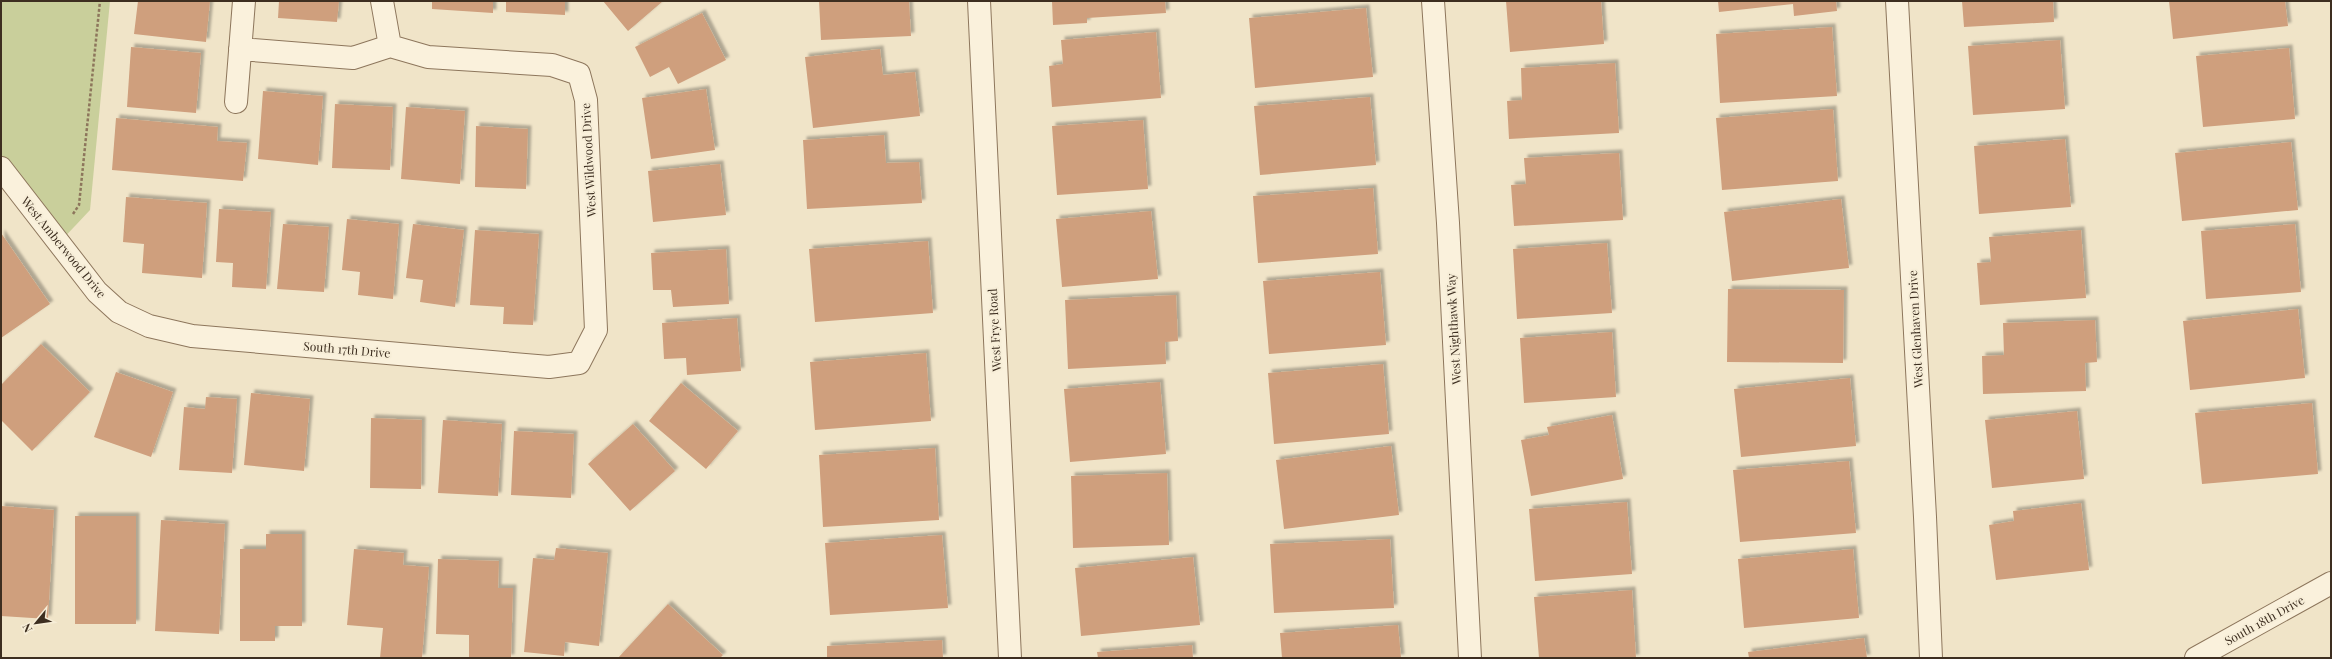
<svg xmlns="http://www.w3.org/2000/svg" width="2332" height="659" font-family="'Playfair Display',serif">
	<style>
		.green { fill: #c9cf9b }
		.building { fill: #cf9f7d; filter: url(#shadow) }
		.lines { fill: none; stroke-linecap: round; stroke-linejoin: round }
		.minor-casing { stroke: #8d765c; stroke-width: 24 }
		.path { stroke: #8d765c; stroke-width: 2.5; stroke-dasharray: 3 2; stroke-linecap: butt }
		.minor { stroke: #faf1dc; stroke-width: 22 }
		.labels { text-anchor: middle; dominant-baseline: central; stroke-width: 4; stroke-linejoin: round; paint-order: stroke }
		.street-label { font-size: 12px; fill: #3d2e20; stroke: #f7eed8 }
	</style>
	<defs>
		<filter id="shadow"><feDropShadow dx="3.5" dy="-3.5" stdDeviation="1" flood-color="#0004"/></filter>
	</defs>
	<rect width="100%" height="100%" fill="#f0e4c8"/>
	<!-- green -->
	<path class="green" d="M1,1H110L90,210L59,243L1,168Z"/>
	<!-- building -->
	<path class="building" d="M138,1H210L206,42L134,34Z
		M279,1H339L337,22L278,18Z
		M432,1H493V13L432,9Z
		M506,1H565V15L506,12Z
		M603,1H663L628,31Z
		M819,1H909L911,36L821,40Z
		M1052,1H1165L1166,13L1087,18V23L1053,25Z
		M1506,1H1601L1604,44L1510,52Z
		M1718,1H1836L1837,11L1794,16L1793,4L1719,12Z
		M1962,1H2053L2054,22L1964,27Z
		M2169,1H2285L2288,26L2173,39Z
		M1366,8L1373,77L1255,88L1249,18Z
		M702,13L726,60L678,84L669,67L650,77L635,47Z
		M1832,27L1837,96L1720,103L1716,34Z
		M1156,32L1161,98L1052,107L1049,66L1063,64L1061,40Z
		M2060,40L2065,109L1973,115L1968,46Z
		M131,47L201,53L196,113L127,107Z
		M2289,48L2295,119L2203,127L2196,56Z
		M880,49L883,75L915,72L920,116L813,128L805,57Z
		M1615,63L1619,133L1509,139L1507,101L1522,100L1521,68Z
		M706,89L715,150L651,159L642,98Z
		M263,91L323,96L318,165L258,159Z
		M1370,97L1376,165L1260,175L1254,106Z
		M335,104L393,107L390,170L332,168Z
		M406,107L465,111L460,184L401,179Z
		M1833,109L1838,181L1722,190L1716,118Z
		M116,118L218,127L217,141L247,143L243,181L112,170Z
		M1143,120L1148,189L1057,195L1052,126Z
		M476,126L528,129L526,189L475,187Z
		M884,135L886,163L919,162L922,203L807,209L803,140Z
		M2065,139L2071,207L1979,214L1974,146Z
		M2291,142L2298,210L2182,221L2175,153Z
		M1619,153L1623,220L1514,226L1511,185L1526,184L1524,158Z
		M720,164L726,215L653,222L648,171Z
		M1373,188L1378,254L1258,263L1253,196Z
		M126,197L207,203L202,278L142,273L144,244L123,242Z
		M1841,199L1849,268L1732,281L1724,212Z
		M219,209L271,212L266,289L232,287L233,263L216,262Z
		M1151,211L1158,279L1062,287L1056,219Z
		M347,219L399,224L393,299L358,295L360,272L342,270Z
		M283,224L329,227L324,292L277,289Z
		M413,224L464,230L455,307L420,302L423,280L406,278Z
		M2295,224L2301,292L2206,299L2201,231Z
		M475,230L539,234L533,325L503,324L504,307L470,305Z
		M2081,230L2086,298L1980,305L1977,263L1991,262L1989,237Z
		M1,233L50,304L1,338Z
		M928,241L933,313L815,322L809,249Z
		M1607,243L1612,313L1517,319L1513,249Z
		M726,249L729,304L673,307L671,290H653L651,253Z
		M1380,272L1386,345L1269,354L1263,281Z
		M1728,289L1844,290L1843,363L1727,362Z
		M1176,295L1178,341L1165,342L1166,364L1068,369L1065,300Z
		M2298,309L2305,378L2190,390L2183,321Z
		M737,318L741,371L687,375L686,358L664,359L662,323Z
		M2095,320L2097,362L2085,363L2086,391L1983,394L1982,356L2004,355L2003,323Z
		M1612,332L1616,397L1524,403L1520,338Z
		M41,344L90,392L32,451L1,420V385Z
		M926,353L931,421L815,430L810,362Z
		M1383,364L1389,434L1274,444L1268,373Z
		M116,372L173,392L151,457L94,437Z
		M1850,378L1856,446L1741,457L1734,389Z
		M1160,382L1166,454L1070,462L1064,389Z
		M681,383L738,431L706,469L649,421Z
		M251,393L310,399L304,471L244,465Z
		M206,397L237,399L232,473L179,470L184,407L205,409Z
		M2312,403L2318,474L2202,484L2195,413Z
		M2077,411L2084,479L1992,488L1985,420Z
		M1612,415L1623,479L1531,496L1521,440L1549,435L1547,427Z
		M371,418L422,420L421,489L370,488Z
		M443,420L502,424L498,496L438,493Z
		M633,424L675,471L630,511L588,464Z
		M514,431L574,434L571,498L511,495Z
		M1391,446L1399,515L1284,529L1276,460Z
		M935,448L939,520L823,527L819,455Z
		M1849,461L1856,533L1740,542L1733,470Z
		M1167,473L1169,545L1073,548L1071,476Z
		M1627,502L1632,574L1535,581L1529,509Z
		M2081,503L2089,570L1996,580L1989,525L2014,521L2013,511Z
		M1,506L54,510L48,619L1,616Z
		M75,516H136V624H75Z
		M161,520L225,524L219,634L155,631Z
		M266,534H302V626H275V641H240V549H266Z
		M942,535L948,608L830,615L825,543Z
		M1390,539L1394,608L1274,613L1270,544Z
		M556,548L608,553L599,646L565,642L564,656L524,652L533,558L554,560Z
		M354,549L404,553L403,565L429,567L422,658H380L383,628L347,625Z
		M1853,549L1859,618L1744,628L1738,559Z
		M1193,557L1200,625L1081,636L1075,568Z
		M438,559L499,561L498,588H513L511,658H469V635L436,634Z
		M1632,590L1636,658H1539L1534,597Z
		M668,604L723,655L720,658H618Z
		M1398,625L1401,658H1282L1280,633Z
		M1864,638L1867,658H1749L1748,652Z
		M942,640L943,658H827V646Z
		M1192,645L1193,658H1098L1097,652Z"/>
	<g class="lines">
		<defs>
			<path id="minor" d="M382,1L390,46
				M979,1L1010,658
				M1433,1L1448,223L1470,658
				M1897,1L1925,517L1931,658
				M236,102L244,1
				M1,168L97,292L119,312L149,326L192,336L549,367L579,363L596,330L586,100L579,74L552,65L428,57L390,46L353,58L240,49
				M2196,658L2331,583"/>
		</defs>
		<!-- minor casing -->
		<use href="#minor" class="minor-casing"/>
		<!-- path -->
		<path class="path" d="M73,214L79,205L100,1"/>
		<!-- minor -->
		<use href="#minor" class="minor"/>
	</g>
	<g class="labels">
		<!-- street labels -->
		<g class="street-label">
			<text transform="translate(588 160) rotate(-93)">West Wildwood Drive</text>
			<text transform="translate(64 247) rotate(51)">West Amberwood Drive</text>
			<text transform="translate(1453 329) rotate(-93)">West Nighthawk Way</text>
			<text transform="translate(1915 329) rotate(-93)">West Glenhaven Drive</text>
			<text transform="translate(994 330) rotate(-93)">West Frye Road</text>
			<text transform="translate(347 349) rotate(5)">South 17th Drive</text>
			<text transform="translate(2264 620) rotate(-29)">South 18th Drive</text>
		</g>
	</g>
	<!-- border -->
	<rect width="2332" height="659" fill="none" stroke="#3d2e20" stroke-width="4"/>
	<!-- north arrow -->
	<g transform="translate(36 623) rotate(241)" stroke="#f7eed8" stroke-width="3" paint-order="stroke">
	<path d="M0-3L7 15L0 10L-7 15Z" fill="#3d2e20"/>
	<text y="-6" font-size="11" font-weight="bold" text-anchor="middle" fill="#3d2e20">N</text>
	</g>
</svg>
